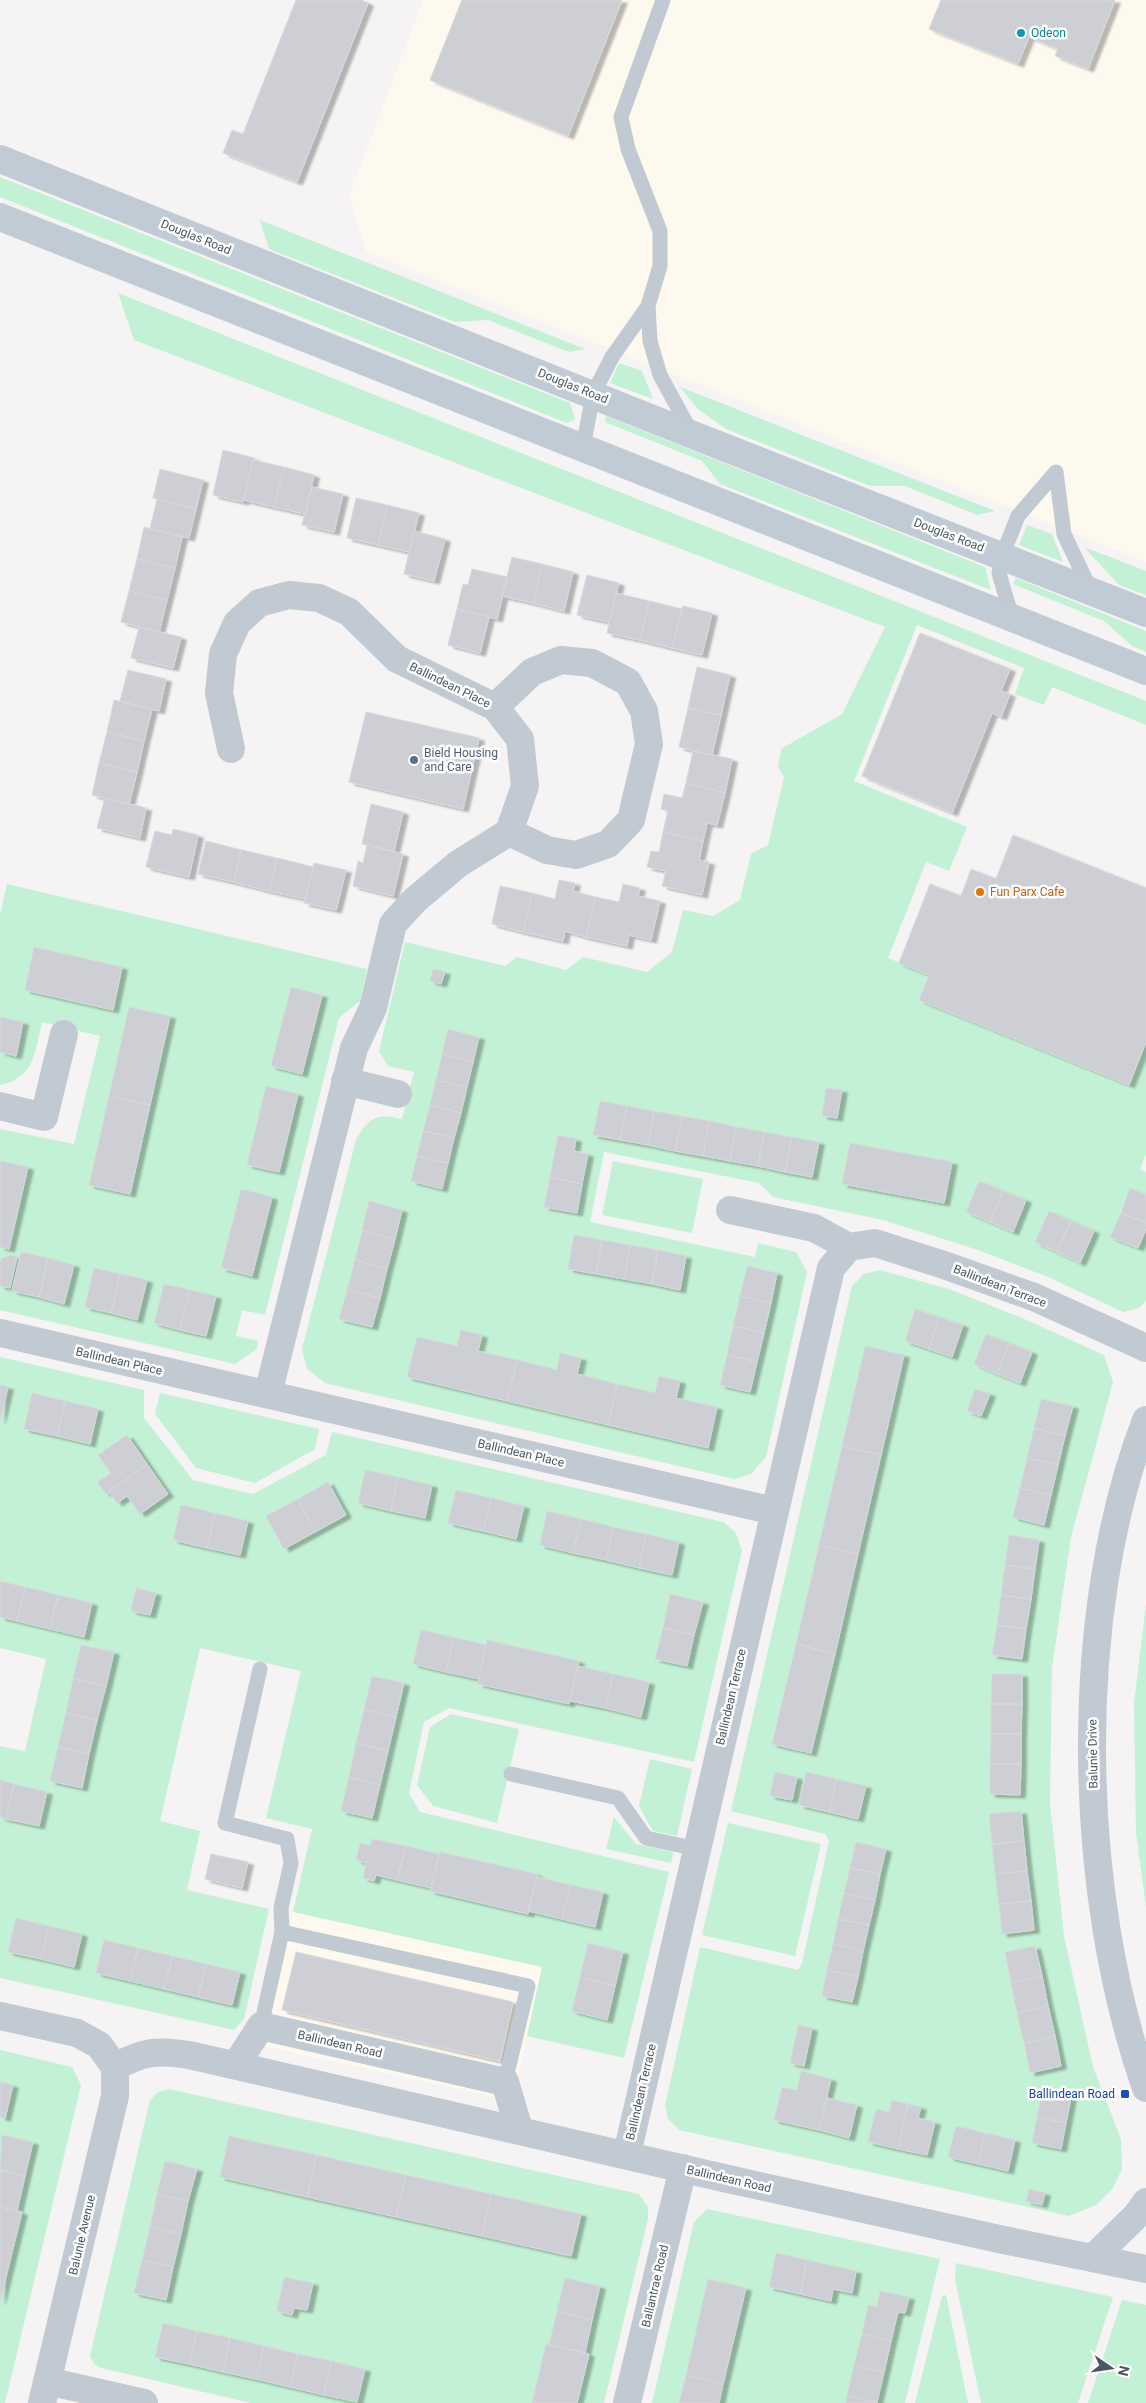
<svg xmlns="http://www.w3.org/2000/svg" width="1146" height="2403" font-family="Roboto,sans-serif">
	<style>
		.commercial { fill: #fdf9ef }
		.green { fill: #c3f1d5 }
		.building { fill: #cdcfd5; stroke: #d7d9de; filter: url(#shadow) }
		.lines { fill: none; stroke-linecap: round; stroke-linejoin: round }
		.service { stroke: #c1cad2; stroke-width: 15 }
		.minor { stroke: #c1cad2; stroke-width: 28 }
		.tertiary { stroke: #c1cad2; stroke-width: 28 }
		.secondary { stroke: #c1cbd6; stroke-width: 28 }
		.culture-dot { fill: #0f9aa8; stroke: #fff; stroke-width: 2 }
		.service-dot { fill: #5c6f8a; stroke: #fff; stroke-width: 2 }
		.food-dot { fill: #e8710a; stroke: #fff; stroke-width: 2 }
		.transit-dot { fill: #1a4fb4; stroke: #fff; stroke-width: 2 }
		.labels { text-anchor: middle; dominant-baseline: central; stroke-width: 5; stroke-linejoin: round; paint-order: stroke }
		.culture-label { font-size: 12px; fill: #0d838f; stroke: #fff; text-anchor: start }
		.street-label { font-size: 12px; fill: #4a5661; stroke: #fff }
		.service-label { font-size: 12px; fill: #4e5e75; stroke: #fff; text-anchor: start }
		.food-label { font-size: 12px; fill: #c56008; stroke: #fff; text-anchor: start }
		.transit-label { font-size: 12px; fill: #164399; stroke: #fff; text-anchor: end }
	</style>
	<defs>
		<filter id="shadow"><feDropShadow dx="5.5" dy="3" stdDeviation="1" flood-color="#0004"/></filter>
	</defs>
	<rect width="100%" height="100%" fill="#f5f3f3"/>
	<!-- commercial -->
	<path class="commercial" d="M423,0H1146V562L366,252L349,196Z
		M293,1912L542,1967L513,2101L263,2046Z"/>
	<!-- green -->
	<path class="green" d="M0,177L570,403L575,419L567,423L0,197Z
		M260,220L585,349L569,352L488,320L455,322L269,249Z
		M118,293L1146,701V725L1052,687L1044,705L1015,694L1024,668L917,625L854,781L967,827L949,871L926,862L888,958L929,975L919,1000L1129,1084L1146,1042V1154L1140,1169L1146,1172V1301L1139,1308L1123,1312L1048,1277L978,1250L883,1220L773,1197L759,1183L604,1152L590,1222L755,1257L758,1243L796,1252L807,1272L766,1457L751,1474L734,1479L325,1383L307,1369L302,1349L356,1140C369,1117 377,1113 402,1119L414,1072L388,1066L379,1051L405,942L505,966L517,957L566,970L583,957L647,972L672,952L683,910L713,916L740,900L751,854L768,845L784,777L778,767L781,749L842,714L885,627L134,340Z
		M619,363L642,371L653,399L610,383Z
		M680,387L995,511L977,515L905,486H870L726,429L698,409Z
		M606,416L985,567L991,590L720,484L702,461L605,422Z
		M1027,525L1052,534L1063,562L1019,545Z
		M1084,547L1146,571V595L1119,585Z
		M1016,578L1146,631V652L1132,646L1104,621L1013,584Z
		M7,884L367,969L360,1001L339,1018L265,1315L242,1310L236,1336L258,1341L257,1349L235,1364L0,1310V1129L74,1144L100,1036L42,1022C35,1051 35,1078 0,1085V915Z
		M613,1161L703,1179L692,1233L602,1215Z
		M880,1270L952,1290L1022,1318L1104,1355L1113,1382L1071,1537L1052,1668L1050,1803L1064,1936L1093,2067L1121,2139L1122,2169L1113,2188L1096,2205L1069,2216L679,2130L668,2119L665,2106L700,1947L798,1970L802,1963L829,1841L825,1834L731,1811L852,1286L864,1274Z
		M0,1357L144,1390V1418L193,1480L253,1494L326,1455L332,1432L723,1522L735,1532L742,1550L694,1762L449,1708L424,1722L409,1793L420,1812L669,1872L624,2058L527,2036L542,1967L293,1912L312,1829L266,1818L301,1671L200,1648L160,1821L200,1831L187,1890L269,1909L244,2019L234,2030L0,1978V1746L25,1751L46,1659L0,1648Z
		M160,1393L319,1429L315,1449L255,1483L196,1468L155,1414Z
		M1146,1603V1907L1136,1833L1134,1704Z
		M451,1714L519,1729L497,1823L433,1806L417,1785L430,1727Z
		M650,1759L692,1769L677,1836L653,1831L639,1806Z
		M614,1817L636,1844L673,1852L671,1863L606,1849Z
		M728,1823L821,1844L795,1956L702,1935Z
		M0,2050L72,2067L81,2085L5,2403H0Z
		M169,2089L639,2194L648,2207V2219L604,2403H251L101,2368L94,2364L90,2356L150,2100L158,2092Z
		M707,2209L940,2259L905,2403H652L694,2222Z
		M956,2263L1113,2297L1078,2403H981L955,2279Z
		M946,2295L968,2403H915L942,2296Z
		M1122,2300L1146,2305V2403H1088Z"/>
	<!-- building -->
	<path class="building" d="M296,0H361L368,3L297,182L223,153L232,130L243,134Z
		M462,0H622L568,136L430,80Z
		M941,0H1115L1088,69L1055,56L1058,49L1029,37L1018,64L929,29Z
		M223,450L254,458L243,502L213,495Z
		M253,460L284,467L274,507L244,500Z
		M284,467L314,475L305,514L274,507Z
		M160,469L203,480L196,509L153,498Z
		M312,487L343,494L334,532L302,525Z
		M356,498L387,505L378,545L347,538Z
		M157,499L196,509L189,538L150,529Z
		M387,505L419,513L409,552L378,545Z
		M144,527L182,537L175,568L137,559Z
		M414,531L445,539L434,581L404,574Z
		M512,557L542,564L533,603L502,596Z
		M137,559L175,568L167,600L129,591Z
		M542,564L573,572L564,611L533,603Z
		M472,569L507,577L497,619L457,609L463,584L468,585Z
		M587,575L619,583L609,622L577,615Z
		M129,591L167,600L159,632L121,622Z
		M616,593L649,601L640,640L607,633Z
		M649,601L682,609L672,648L640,640Z
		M683,606L712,613L702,655L672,648Z
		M457,609L489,617L480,653L448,645Z
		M139,627L181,637L173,668L131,658Z
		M920,633L1010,669L1001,691L1010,694L1001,717L992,713L952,813L862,776Z
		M697,667L730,675L721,715L688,708Z
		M128,670L166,679L159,711L120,701Z
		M114,700L152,709L144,741L107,732Z
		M688,708L721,715L712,755L679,747Z
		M366,712L479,738L463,809L349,782Z
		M107,732L144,741L137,772L99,763Z
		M693,751L732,759L725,793L686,783Z
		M99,763L137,772L129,804L92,795Z
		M686,783L725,793L717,825L707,823L703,841L663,832L668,811L661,809L664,794L682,798Z
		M105,798L146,808L140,838L97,828Z
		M371,804L403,812L394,851L362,844Z
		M173,829L198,835L189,877L146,867L155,831L172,835Z
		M663,832L703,841L699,860L709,862L702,895L662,886L666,871L647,867L651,851L659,852Z
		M1013,835L1146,888V1042L1129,1085L919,1000L929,975L899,963L930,884L961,896L971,869L996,879Z
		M206,841L241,850L234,882L198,874Z
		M367,845L403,854L393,896L353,886L358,861L363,863Z
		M241,850L277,858L269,891L234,882Z
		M277,858L313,867L305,899L269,891Z
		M314,863L346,870L336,910L304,903Z
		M559,880L575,883L573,891L595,897L586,937L565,931L563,941L523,932L532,893L555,899Z
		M623,884L640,888L638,896L660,901L651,940L629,935L627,946L586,937L595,897L619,902Z
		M500,886L532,893L523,932L492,924Z
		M34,947L122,967L113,1010L25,990Z
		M433,969L445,972L441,984L430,981Z
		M291,987L322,995L302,1074L271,1066Z
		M129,1007L170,1016L150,1105L109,1096Z
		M0,1017L23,1022L16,1056L0,1052Z
		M448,1029L479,1037L473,1062L442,1054Z
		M442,1054L473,1062L467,1087L436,1080Z
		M436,1080L467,1087L461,1113L430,1105Z
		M266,1086L298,1094L279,1172L247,1165Z
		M826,1088L842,1090L837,1118L822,1116Z
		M109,1096L150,1105L130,1194L89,1185Z
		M600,1101L627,1106L620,1140L593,1135Z
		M430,1105L461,1113L454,1138L423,1131Z
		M627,1106L654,1111L648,1145L620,1140Z
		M654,1111L682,1116L675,1151L648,1145Z
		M682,1116L709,1121L703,1156L675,1151Z
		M709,1121L736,1127L730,1161L703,1156Z
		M736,1127L764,1132L758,1166L730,1161Z
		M423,1131L454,1138L448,1163L417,1156Z
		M764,1132L792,1137L785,1172L758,1166Z
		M558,1135L576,1139L574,1151L588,1154L582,1184L550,1177Z
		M792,1137L819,1142L812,1177L785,1172Z
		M850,1143L952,1162L944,1203L842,1184Z
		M417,1156L448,1163L442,1189L411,1181Z
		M0,1161L28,1167L9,1249L0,1247Z
		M550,1177L582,1184L577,1213L544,1207Z
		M979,1181L1003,1191L990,1222L966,1212Z
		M1130,1188L1146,1195V1223L1121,1213Z
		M241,1189L272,1197L252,1276L221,1268Z
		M1003,1191L1026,1200L1013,1232L990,1222Z
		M369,1201L402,1210L395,1239L362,1231Z
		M1049,1211L1071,1221L1057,1252L1035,1242Z
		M1121,1213L1146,1223V1229L1138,1248L1110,1237Z
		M1071,1221L1094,1231L1080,1263L1057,1252Z
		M362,1231L395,1239L387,1269L355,1260Z
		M574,1235L602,1240L596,1274L568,1269Z
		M602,1240L630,1245L624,1279L596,1274Z
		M630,1245L658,1250L652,1284L624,1279Z
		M658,1250L686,1256L680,1290L652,1284Z
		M21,1252L48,1258L39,1297L12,1291Z
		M10,1255L17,1257L10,1288L0,1286V1264L1,1259Z
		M48,1258L74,1265L64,1304L39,1297Z
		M355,1260L387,1269L380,1298L347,1290Z
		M747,1266L777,1273L771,1303L740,1296Z
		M94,1268L120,1274L111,1313L85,1307Z
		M120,1274L147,1280L137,1320L111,1313Z
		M164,1284L190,1290L180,1330L154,1323Z
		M190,1290L216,1296L206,1336L180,1330Z
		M347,1290L380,1298L372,1327L339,1319Z
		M740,1296L771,1303L764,1333L733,1326Z
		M915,1309L939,1317L929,1349L905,1341Z
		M939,1317L963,1325L952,1357L929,1349Z
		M733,1326L764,1333L757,1362L727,1355Z
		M461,1330L482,1335L478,1351L517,1360L507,1401L407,1377L417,1337L457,1346Z
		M986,1334L1009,1343L997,1374L974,1364Z
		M1009,1343L1032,1352L1020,1383L997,1374Z
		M865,1346L904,1355L881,1455L842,1446Z
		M560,1353L581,1358L577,1374L617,1384L608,1425L507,1401L517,1360L557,1370Z
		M727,1355L757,1362L750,1392L720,1385Z
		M659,1376L680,1381L676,1398L717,1407L708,1448L608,1425L617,1384L655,1393Z
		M0,1385L8,1387L0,1420Z
		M975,1389L990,1394L981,1416L967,1411Z
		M32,1393L65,1401L57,1436L24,1429Z
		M1041,1399L1073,1406L1065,1436L1034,1428Z
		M65,1401L98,1409L90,1444L57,1436Z
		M1034,1428L1065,1436L1058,1465L1027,1458Z
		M127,1435L147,1464L106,1494L97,1482L111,1473L98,1455Z
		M842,1446L881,1455L858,1554L819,1545Z
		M1027,1458L1058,1465L1051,1495L1020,1488Z
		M147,1464L168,1494L140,1514L127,1496L117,1503L109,1492Z
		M365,1470L398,1477L391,1511L358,1503Z
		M398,1477L432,1485L425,1518L391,1511Z
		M328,1482L346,1515L315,1532L298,1499Z
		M1020,1488L1051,1495L1044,1525L1013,1517Z
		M456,1490L491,1498L483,1531L448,1523Z
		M491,1498L524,1506L516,1539L483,1531Z
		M298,1499L315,1532L284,1549L266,1516Z
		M181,1505L215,1513L207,1548L173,1540Z
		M547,1511L581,1519L573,1553L540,1545Z
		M215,1513L248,1521L240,1555L207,1548Z
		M581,1519L613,1527L606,1560L573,1553Z
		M613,1527L646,1534L639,1568L606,1560Z
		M646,1534L679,1542L672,1575L639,1568Z
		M1009,1535L1039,1540L1035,1569L1005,1565Z
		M819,1545L858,1554L835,1654L796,1644Z
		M1005,1565L1035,1569L1031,1599L1001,1595Z
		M0,1581L25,1587L17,1621L0,1617Z
		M25,1587L58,1595L50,1629L17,1621Z
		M136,1588L156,1593L150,1615L131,1611Z
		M670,1594L703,1602L694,1635L663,1628Z
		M58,1595L92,1603L84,1637L50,1629Z
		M1001,1595L1031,1599L1026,1629L997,1625Z
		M997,1625L1026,1629L1022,1659L992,1655Z
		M663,1628L694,1635L687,1666L655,1659Z
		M421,1630L453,1637L446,1672L413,1664Z
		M453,1637L486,1645L479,1679L446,1672Z
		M487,1640L579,1661L569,1704L478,1684Z
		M796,1644L835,1654L811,1753L772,1744Z
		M81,1645L114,1652L106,1686L73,1679Z
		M578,1666L613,1674L605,1708L570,1701Z
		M613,1674L649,1682L641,1717L605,1708Z
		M992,1674H1022V1704H991Z
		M372,1676L404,1683L396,1717L364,1710Z
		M73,1679L106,1686L97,1720L66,1713Z
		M991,1704H1022L1021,1734H991Z
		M364,1710L396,1717L388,1751L356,1743Z
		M66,1713L97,1720L89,1754L58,1747Z
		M991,1734H1021V1764H990Z
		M356,1743L388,1751L380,1785L349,1777Z
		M58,1747L89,1754L82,1788L50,1781Z
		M990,1764H1021L1020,1795L990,1794Z
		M775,1772L797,1777L792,1800L770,1796Z
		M806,1772L836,1779L829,1812L799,1805Z
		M349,1777L380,1785L372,1818L341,1811Z
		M836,1779L866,1786L858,1819L829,1812Z
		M0,1780L14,1784L6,1819L0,1817Z
		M14,1784L47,1792L39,1826L6,1819Z
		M1021,1811L1024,1841L992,1844L989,1814Z
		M372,1839L406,1846L397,1880L376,1875L374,1881L363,1878L366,1863L356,1860L360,1843L370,1846Z
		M1024,1841L1027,1871L995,1874L992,1844Z
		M856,1842L886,1849L880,1874L850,1868Z
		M406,1846L439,1854L431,1888L397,1880Z
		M440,1852L537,1874L528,1914L430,1891Z
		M211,1854L248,1862L242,1888L205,1879Z
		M850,1868L880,1874L875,1900L844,1893Z
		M1027,1871L1031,1901L999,1904L995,1874Z
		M537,1877L570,1885L562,1919L528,1911Z
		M570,1885L603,1892L595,1927L562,1919Z
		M844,1893L875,1900L869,1925L838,1919Z
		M1031,1901L1034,1930L1002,1934L999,1904Z
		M16,1918L49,1926L41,1959L8,1952Z
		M838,1919L869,1925L863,1951L833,1944Z
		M49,1926L82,1934L74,1967L41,1959Z
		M104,1940L138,1948L130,1981L96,1973Z
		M588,1943L623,1952L615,1986L580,1977Z
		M833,1944L863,1951L858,1977L827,1970Z
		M1035,1946L1042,1976L1011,1983L1005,1952Z
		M138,1948L172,1956L164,1989L130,1981Z
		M296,1952L513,2002L500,2061L282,2010Z
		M172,1956L206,1964L198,1997L164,1989Z
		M206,1964L240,1972L232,2005L198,1997Z
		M827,1970L858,1977L852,2002L822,1996Z
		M1042,1976L1048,2006L1017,2013L1011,1983Z
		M580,1977L615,1986L607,2020L572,2011Z
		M1048,2006L1055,2036L1024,2043L1017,2013Z
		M798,2025L812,2028L804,2066L790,2063Z
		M1055,2036L1061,2066L1030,2073L1024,2043Z
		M801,2071L831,2079L819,2130L774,2120L782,2087L797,2090Z
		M0,2082L13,2085L5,2118L0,2117Z
		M1042,2091L1071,2097L1066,2123L1037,2117Z
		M827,2098L857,2105L849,2138L819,2130Z
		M892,2100L908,2104L898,2149L868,2142L876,2109L889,2112Z
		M908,2104L921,2107L918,2118L935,2122L927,2155L898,2149Z
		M1037,2117L1066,2123L1061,2149L1032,2143Z
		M956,2126L985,2133L978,2164L948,2157Z
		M985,2133L1015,2140L1008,2171L978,2164Z
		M2,2135L33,2142L25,2176L0,2170Z
		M229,2136L316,2155L307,2197L220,2177Z
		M316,2155L406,2175L396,2217L307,2197Z
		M165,2161L197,2169L188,2201L157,2194Z
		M0,2170L25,2176L17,2211L0,2207Z
		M406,2175L491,2194L482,2236L396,2217Z
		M1029,2189L1045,2193L1042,2205L1026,2201Z
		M157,2194L188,2201L181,2234L150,2227Z
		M491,2194L581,2214L571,2256L482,2236Z
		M0,2207L22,2212L0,2301Z
		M150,2227L181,2234L173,2267L142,2260Z
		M776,2253L807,2260L800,2294L769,2287Z
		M142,2260L173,2267L166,2300L134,2293Z
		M807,2260L856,2271L852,2293L833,2289L831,2301L800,2294Z
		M284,2277L313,2283L307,2310L294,2308L292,2315L277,2311Z
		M565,2278L600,2286L592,2320L557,2311Z
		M708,2279L746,2288L723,2384L686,2375Z
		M880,2291L909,2297L905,2313L898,2312L891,2341L862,2334L868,2305L877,2307Z
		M557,2311L592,2320L585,2353L549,2345Z
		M163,2323L197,2331L189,2364L155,2357Z
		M197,2331L230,2338L223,2372L189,2364Z
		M862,2334L891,2341L884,2372L854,2365Z
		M230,2338L264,2346L256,2379L223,2372Z
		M546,2344L589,2354L577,2403H532Z
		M264,2346L298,2354L290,2387L256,2379Z
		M298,2354L331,2361L324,2395L290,2387Z
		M331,2361L365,2369L357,2402L324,2395Z
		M854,2365L884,2372L877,2402L847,2396Z
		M686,2375L723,2384L719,2403H679Z
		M847,2396L877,2402V2403H846Z"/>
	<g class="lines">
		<!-- service -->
		<path class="service" d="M663,0L621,117L628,149L660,231V266L648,306L650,341L660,375L691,432
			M583,448L593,394L612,357L648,306
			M1056,472L1064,534L1091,591
			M1012,618L999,573L1002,556L1018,516L1056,472
			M260,1669L225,1823L287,1839L291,1863L281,1908L282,1932L261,2026
			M511,1774L618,1798L646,1838L697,1849
			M282,1932L528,1986L505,2082"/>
		<!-- minor -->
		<path class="minor" d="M495,707L532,672L561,660L592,663L628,682L644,711L649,744L631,820L608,844L576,855L547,850L509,832
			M231,749L219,693L223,654L237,623L259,603L289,595L319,598L349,612L397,659L495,707L520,739L525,786L509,832L458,864L415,900L393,924L373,1008L354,1048L268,1394
			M345,1081L398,1094
			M0,1106L44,1117L64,1034
			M730,1210L814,1228L849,1247
			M0,1333L774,1511
			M236,2065L261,2026L505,2082L519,2129
			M627,2154L831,1268L849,1247L875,1243L944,1265L1034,1297L1146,1348
			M47,2381L144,2403
			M627,2403L683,2168"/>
		<!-- tertiary -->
		<path class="tertiary" d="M1146,1420C1071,1615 1077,1892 1146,2088
			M0,2016L77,2033L99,2045L115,2067
			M115,2067C144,2051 157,2050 189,2055L728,2179L999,2239L1146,2269
			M1093,2258L1137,2215L1146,2202
			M42,2403L115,2096V2067"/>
		<!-- secondary -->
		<path class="secondary" d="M0,159L693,435L1146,613
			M0,217L1146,671"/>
	</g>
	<!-- markers -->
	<circle class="culture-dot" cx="1021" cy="33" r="5"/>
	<circle class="service-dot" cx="414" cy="760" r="5"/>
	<circle class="food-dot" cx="980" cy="892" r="5"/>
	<rect class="transit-dot" x="1120" y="2089" width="10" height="10" rx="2.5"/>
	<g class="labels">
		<!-- culture labels -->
		<g class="culture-label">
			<text x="1031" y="33">Odeon</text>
		</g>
		<!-- street labels -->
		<g class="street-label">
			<text transform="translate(196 237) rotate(22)">Douglas Road</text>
			<text transform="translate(573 386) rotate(22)">Douglas Road</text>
			<text transform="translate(949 535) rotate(21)">Douglas Road</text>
			<text transform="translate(450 685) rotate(26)">Ballindean Place</text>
			<text transform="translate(1000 1286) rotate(21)">Ballindean Terrace</text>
			<text transform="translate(119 1361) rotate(13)">Ballindean Place</text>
			<text transform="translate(521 1453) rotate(13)">Ballindean Place</text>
			<text transform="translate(731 1697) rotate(-77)">Ballindean Terrace</text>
			<text transform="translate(1093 1754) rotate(-91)">Balunie Drive</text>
			<text transform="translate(340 2044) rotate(13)">Ballindean Road</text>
			<text transform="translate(641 2092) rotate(-77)">Ballindean Terrace</text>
			<text transform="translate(729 2179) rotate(13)">Ballindean Road</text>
			<text transform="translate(82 2235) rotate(-77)">Balunie Avenue</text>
			<text transform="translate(655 2286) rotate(-77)">Ballantrae Road</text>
		</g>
		<!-- service labels -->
		<g class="service-label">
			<text x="424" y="753">Bield Housing<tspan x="424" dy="14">and Care</tspan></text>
		</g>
		<!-- food labels -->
		<g class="food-label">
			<text x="990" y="892">Fun Parx Cafe</text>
		</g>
		<!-- transit labels -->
		<g class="transit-label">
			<text x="1115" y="2094">Ballindean Road</text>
		</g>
	</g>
	<!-- north arrow -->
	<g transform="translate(1111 2368) rotate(103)" stroke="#ffffff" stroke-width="4" paint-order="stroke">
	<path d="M0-4L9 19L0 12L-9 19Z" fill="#4a5661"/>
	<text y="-8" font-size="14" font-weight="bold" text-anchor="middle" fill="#4a5661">N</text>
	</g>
</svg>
